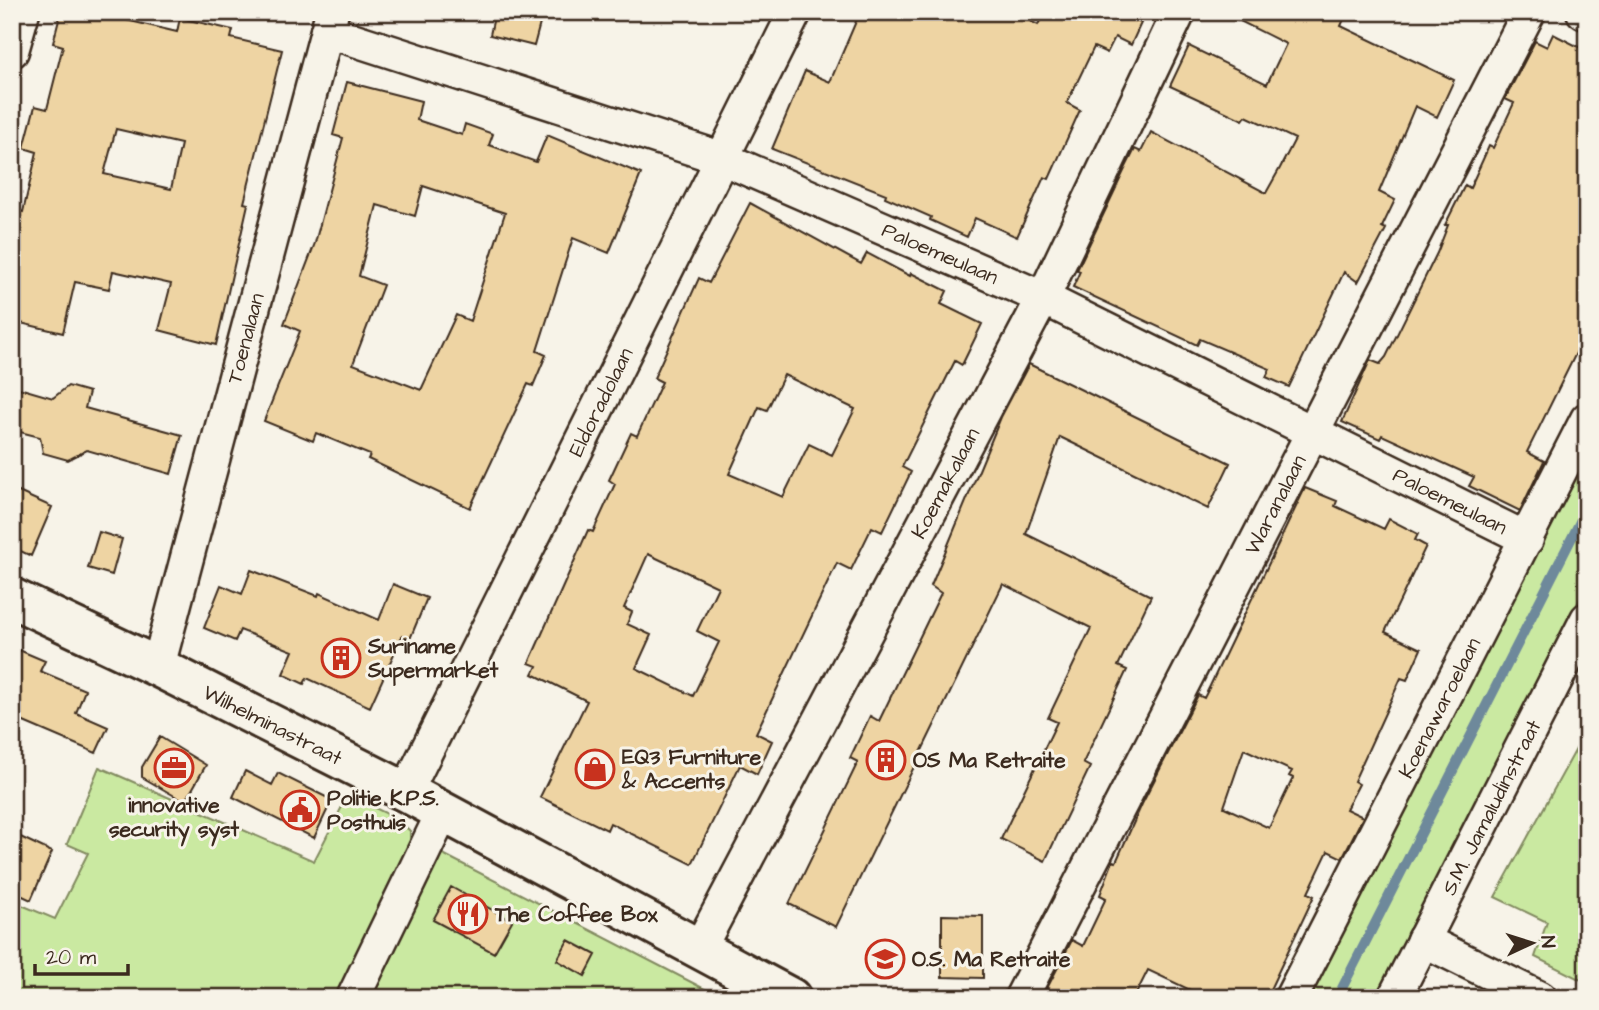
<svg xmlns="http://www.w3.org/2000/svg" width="1599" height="1010" font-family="'Architects Daughter',sans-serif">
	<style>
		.green { fill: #cae9a1; stroke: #828a60; stroke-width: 2 }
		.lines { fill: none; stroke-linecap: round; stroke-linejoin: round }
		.stream { stroke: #6e899b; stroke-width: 10 }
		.building { fill: #eed4a3; stroke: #3b2a1e; stroke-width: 2; fill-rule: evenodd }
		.minor-casing { stroke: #3b2a1e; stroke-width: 37 }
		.tertiary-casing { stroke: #3b2a1e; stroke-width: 44 }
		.minor { stroke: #f7f3e8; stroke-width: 32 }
		.tertiary { stroke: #f7f3e8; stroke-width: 38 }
		.labels { text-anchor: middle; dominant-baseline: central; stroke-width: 6; stroke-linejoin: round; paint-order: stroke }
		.street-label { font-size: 21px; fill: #3b2a1e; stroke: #f7f3e8 }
		.poi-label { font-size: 21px; font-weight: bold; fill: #3b2a1e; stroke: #f7f3e8; text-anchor: start }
	</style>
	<rect width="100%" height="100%" fill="#f7f3e8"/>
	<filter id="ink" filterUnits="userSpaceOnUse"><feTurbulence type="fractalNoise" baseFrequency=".0143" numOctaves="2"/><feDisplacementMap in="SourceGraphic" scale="14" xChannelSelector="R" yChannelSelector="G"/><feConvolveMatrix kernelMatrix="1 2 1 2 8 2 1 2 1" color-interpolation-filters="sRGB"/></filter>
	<g filter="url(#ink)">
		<!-- green -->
		<path class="green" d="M1587,449V585L1375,998H1304Z
			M1587,729V983L1535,957L1547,922L1495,897Z
			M99,767L314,861L348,795L398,819L410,831V849L338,998H12V901L55,919L88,853L67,844Z
			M441,853L722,998H389L372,989Z"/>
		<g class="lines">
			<!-- stream -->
			<path class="stream" d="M1337,998L1587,508"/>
		</g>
		<!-- building -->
		<path class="building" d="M61,12H128L126,20L177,32L180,18L233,30L231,38L282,50L244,203L248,204L216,345L159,330L171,284L113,271L109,289L75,282L63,333L12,321V209L23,212L37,152L24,148L35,106L47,109L63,46L53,43ZM116,129L181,144L171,189L104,174Z
			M495,12H543L534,46L490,35Z
			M860,12H1012L1038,25L1044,12H1127L1125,15L1141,23L1131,45L1115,37L1107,53L1094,47L1067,103L1080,110L1049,179L1044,177L1017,237L975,218L967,237L930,220L931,217L885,197L886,194L772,149L805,71L830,82Z
			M1222,12H1347L1341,26L1454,80L1437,117L1415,106L1379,192L1395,200L1382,227L1386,229L1358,282L1344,272L1289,387L1266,377L1270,369L1200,339L1197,345L1073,287L1080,271L1077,270L1124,171L1135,149L1141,152L1151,132L1266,193L1280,168L1295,139L1246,116L1243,120L1170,86L1189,46L1267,84L1286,44Z
			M1553,34L1587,51V331L1527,452L1544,461L1520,511L1469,486L1474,477L1382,435L1380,439L1342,422L1370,360L1380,364L1386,357L1437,253L1448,225H1445L1465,185L1470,188L1489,146L1493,148L1514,103L1505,99L1535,41L1547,47Z
			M347,82L421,101L417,120L462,135L465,124L493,134L489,145L536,162L547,135L641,174L609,253L573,238L537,351L546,355L533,386L528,384L470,508L368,459L370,455L316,433L313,441L264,421L300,331L284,324L315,243L343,138L333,135ZM423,186L505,213L470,321L456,315L421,390L353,364L383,285L359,276L377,205L415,216Z
			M750,203L861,264L867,253L910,276L911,273L947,291L941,304L982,324L962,365L955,361L902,467L911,472L882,532L872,527L851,570L837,563L756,733L772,741L757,774L740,765L692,864L610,823L607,830L540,797L587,701L533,674L537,666L529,663L588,530L593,532L615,484L609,480L631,433L637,436L662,382L654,378L699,278L709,283ZM784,375L855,409L832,455L809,444L783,497L729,474L759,407L767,410ZM648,554L718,587L697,631L719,642L693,696L636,668L651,635L627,624L632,612L624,608Z
			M1029,364L1230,463L1208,509L1060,437L1026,534L1151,596L1118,666L1127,670L1083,763L1090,767L1045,861L1001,839L1057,722L1048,718L1091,628L1003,584L836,927L789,904L858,762L850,758L870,716L879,721L941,593L931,586L1001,417Z
			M12,386L53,398L68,386L89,392L85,408L182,435L171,474L87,450L68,460L43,453L40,437L12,430Z
			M1305,488L1337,501L1335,506L1384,529L1389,519L1418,534L1415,540L1426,546L1385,632L1421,649L1407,680L1401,678L1354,781L1359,784L1346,809L1363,817L1342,858L1328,851L1308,893L1314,896L1266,998H1207L1148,970L1134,998H1042L1072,940L1083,946L1106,898L1100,895L1113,861L1116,862L1142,804L1198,695L1204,698L1210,686ZM1244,749L1292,771L1289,776L1293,778L1269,828L1224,807Z
			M12,489L52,507L31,556L12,547Z
			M99,532L122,539L112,575L88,568Z
			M251,570L318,596L319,593L379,620L393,584L427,598L410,639L402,636L370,707L307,678L304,684L283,674L293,651L240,630L235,641L204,628L221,585L242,594Z
			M12,647L45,661L40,671L85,690L76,713L108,727L96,753L12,717Z
			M160,737L206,765L185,802L142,777V767Z
			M245,771L272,785L278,773L332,800L314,838L233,797Z
			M12,833L52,852L31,900L12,891Z
			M451,887L512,921L494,953L433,920Z
			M942,915L983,916V978L942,977Z
			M568,940L596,955L585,976L557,960Z"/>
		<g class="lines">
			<defs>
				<g id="minor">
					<path d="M1583,12L1587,14"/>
					<path id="s1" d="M327,31L724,159L1043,298L1527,539"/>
					<path d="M12,51L23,12"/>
					<path id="s2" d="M158,667L332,12"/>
					<path id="s3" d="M406,792L795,12"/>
					<path d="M1423,940L1540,998"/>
					<path id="s4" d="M699,949L1043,298L1179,12"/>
					<path d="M353,998L443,812"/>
					<path id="s5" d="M1021,998L1529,12"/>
					<path id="s6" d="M1291,998L1587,419"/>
					<path id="s7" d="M1394,998L1587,619"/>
				</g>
				<g id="tertiary">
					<path id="s8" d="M12,598L158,667L406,792L791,998"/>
				</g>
			</defs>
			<!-- minor casing -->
			<use href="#minor" class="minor-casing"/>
			<!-- tertiary casing -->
			<use href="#tertiary" class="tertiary-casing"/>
			<!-- minor -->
			<use href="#minor" class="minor"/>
			<!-- tertiary -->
			<use href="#tertiary" class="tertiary"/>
		</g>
	</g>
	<!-- icons -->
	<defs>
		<symbol id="building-ring" viewBox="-11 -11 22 22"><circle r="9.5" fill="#f7f3e8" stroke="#c8321e" stroke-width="1.5"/><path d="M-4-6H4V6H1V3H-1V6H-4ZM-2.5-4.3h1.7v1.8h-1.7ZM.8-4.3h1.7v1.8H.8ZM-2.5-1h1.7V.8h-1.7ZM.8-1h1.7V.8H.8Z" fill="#c8321e"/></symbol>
		<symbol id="office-ring" viewBox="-11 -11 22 22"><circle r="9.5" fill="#f7f3e8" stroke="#c8321e" stroke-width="1.5"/><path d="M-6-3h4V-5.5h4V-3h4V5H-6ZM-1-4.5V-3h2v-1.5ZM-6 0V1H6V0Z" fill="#c8321e"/></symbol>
		<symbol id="shop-ring" viewBox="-11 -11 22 22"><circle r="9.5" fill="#f7f3e8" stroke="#c8321e" stroke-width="1.5"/><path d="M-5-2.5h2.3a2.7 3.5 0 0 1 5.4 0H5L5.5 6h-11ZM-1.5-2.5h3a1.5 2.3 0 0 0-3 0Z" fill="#c8321e"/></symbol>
		<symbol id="civic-ring" viewBox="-11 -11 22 22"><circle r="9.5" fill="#f7f3e8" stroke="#c8321e" stroke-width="1.5"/><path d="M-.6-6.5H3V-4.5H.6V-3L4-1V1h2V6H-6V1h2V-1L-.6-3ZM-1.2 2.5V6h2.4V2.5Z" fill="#c8321e"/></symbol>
		<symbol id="restaurant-ring" viewBox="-11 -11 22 22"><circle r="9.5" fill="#f7f3e8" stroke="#c8321e" stroke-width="1.5"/><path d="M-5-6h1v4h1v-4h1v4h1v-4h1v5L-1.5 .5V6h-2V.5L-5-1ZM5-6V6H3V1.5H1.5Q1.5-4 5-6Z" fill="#c8321e"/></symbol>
		<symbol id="school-ring" viewBox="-11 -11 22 22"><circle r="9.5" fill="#f7f3e8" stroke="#c8321e" stroke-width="1.5"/><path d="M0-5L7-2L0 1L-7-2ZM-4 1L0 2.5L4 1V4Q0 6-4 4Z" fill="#c8321e"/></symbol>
	</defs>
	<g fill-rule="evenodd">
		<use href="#building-ring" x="319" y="636" width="44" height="44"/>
		<use href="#building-ring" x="864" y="738" width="44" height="44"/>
		<use href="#office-ring" x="152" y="746" width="44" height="44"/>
		<use href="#shop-ring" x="573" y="747" width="44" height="44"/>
		<use href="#civic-ring" x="278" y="788" width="44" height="44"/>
		<use href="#restaurant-ring" x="446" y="892" width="44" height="44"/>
		<use href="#school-ring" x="863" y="937" width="44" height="44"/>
	</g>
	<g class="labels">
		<!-- street labels -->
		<g class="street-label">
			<text stroke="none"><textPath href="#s1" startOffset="653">Paloemeulaan</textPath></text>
			<text stroke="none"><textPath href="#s2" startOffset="340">Toenalaan</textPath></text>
			<text stroke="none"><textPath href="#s3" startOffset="436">Eldoradolaan</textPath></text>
			<text stroke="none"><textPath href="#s4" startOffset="527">Koemakalaan</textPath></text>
			<text stroke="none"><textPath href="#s1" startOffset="1220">Paloemeulaan</textPath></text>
			<text stroke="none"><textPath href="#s5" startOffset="555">Waranalaan</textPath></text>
			<text stroke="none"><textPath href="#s6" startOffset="326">Koenawaroelaan</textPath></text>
			<text stroke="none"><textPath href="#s8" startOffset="290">Wilhelminastraat</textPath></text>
			<text stroke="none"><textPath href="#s7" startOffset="214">S.M. Jamaludinstraat</textPath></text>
		</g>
		<!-- poi labels -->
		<g class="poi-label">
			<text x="368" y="646">Suriname<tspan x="368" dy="24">Supermarket</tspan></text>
			<text x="622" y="757">EQ3 Furniture<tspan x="622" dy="24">&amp; Accents</tspan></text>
			<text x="913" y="760">OS Ma Retraite</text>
			<text x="327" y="798">Politie K.P.S.<tspan x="327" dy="24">Posthuis</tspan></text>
			<text x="174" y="805" text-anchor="middle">innovative<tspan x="174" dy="24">security syst</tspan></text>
			<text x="495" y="914">The Coffee Box</text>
			<text x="912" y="959">O.S. Ma Retraite</text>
		</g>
	</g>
	<!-- margin -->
	<rect width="1599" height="1010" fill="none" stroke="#f7f3e8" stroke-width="42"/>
	<rect x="21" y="21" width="1557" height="968" fill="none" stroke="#3b2a1e" stroke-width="2.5" filter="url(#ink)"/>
	<!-- north arrow -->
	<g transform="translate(1532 943) rotate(86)" stroke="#f7f3e8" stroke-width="5" paint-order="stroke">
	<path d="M0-5L12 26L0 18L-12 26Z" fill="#3b2a1e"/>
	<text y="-10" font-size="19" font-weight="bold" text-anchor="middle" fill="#3b2a1e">N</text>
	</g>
	<!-- scale -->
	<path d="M35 964v10h93v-10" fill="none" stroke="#3b2a1e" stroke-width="3.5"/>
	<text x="46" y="964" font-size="21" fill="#3b2a1e" stroke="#f7f3e8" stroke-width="5" paint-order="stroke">20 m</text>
</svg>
